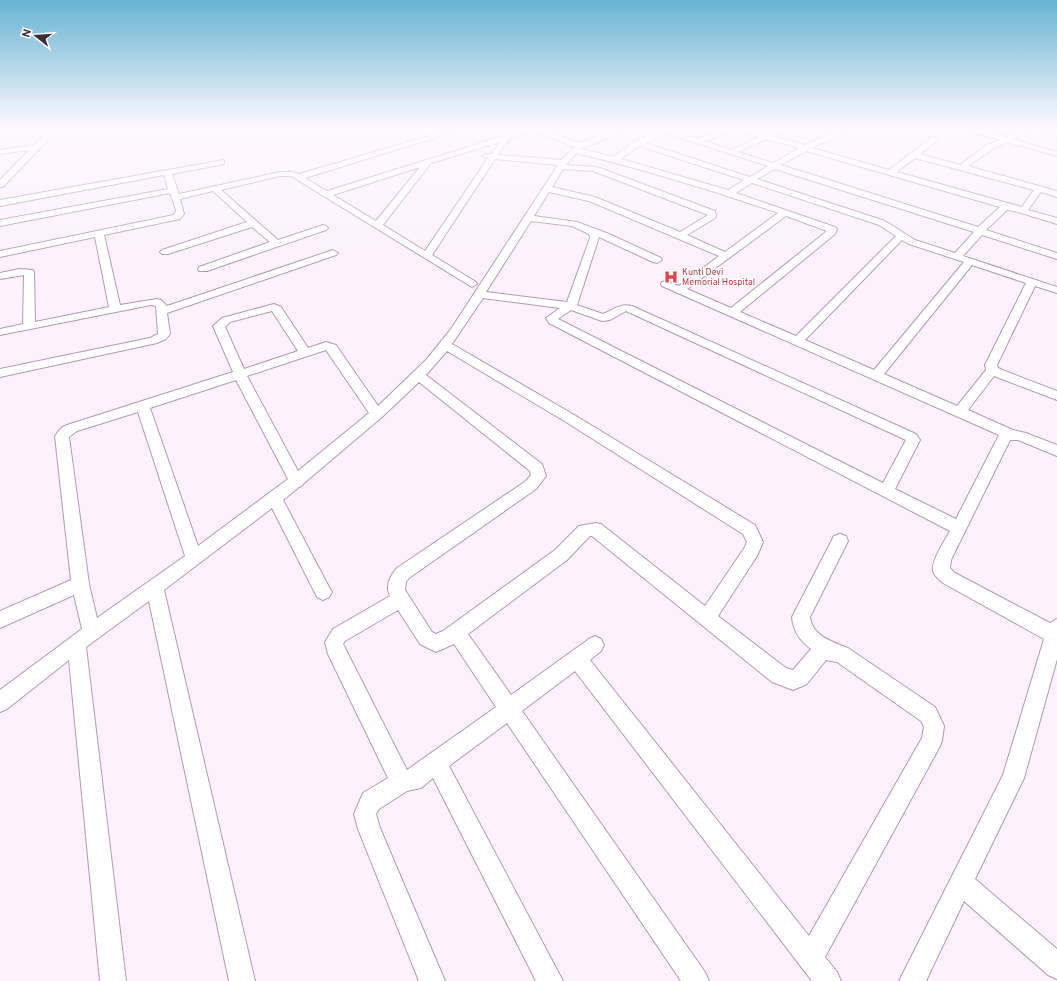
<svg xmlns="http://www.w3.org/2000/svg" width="1057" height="981" font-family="Overpass,sans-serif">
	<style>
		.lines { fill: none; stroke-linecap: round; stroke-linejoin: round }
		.street-casing { stroke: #b39ab6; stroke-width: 2 }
		.street { fill: #fff; fill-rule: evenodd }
		.labels { text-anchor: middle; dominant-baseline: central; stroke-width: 3; stroke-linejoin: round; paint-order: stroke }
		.far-health-label { font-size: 9px; fill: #be3a42; stroke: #fff; text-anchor: start }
	</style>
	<rect width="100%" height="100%" fill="#fcf1fd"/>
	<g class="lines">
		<defs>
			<path id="street" d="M51,129H58L3,187H0V180L29,150L0,154V150L34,145Z
				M453,129H463L305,178L327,191L526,129H540L580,143L615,129H623V131L581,149L614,157C631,143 653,129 676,129L673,131L698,139L722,129H730V131L705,141L731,150L760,137L737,131V129H746L766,134L778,129H786V131L773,136L805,145L840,129H848V131L812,148L889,170L932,137H935L939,139L920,154L960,165L987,145L1000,140L968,131V129H977L1006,137L1024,129H1032V131L1013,139L1057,152V156L1007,142L993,149L968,166L1057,191V197L1041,192L1028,210L1057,218V224L1018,212L1007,210L986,230L1057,253V259L982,235L963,256L1057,287V293L1035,286L997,365L998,368L1005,371L1057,391V400L994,376L968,410L1013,430L1026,433L1057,445V456L1018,440H1010L951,560L950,568L955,573L1050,623L1057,619V659L1024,778L975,879L1057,949V979L1048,975L964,901L926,981H899L1003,775L1044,639L943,583C940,580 934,576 933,571C931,561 945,540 950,531L549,323L546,318L560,308L483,298L452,344L576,416L755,525L763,542L757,556L718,616L786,668L793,670L811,649C800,641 793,631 792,617L834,536L840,534L846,536L848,541L810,617C812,636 833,642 848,648L935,707L944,726L942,741L939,748L825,957L837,972L841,981H812L575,671L522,711L705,972L709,981H681L507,723L449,766L563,981H536L433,778L421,788L407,791L379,809L376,814L380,828L445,981H419L358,829L354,814L363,793L388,778L328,654L325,642L333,629L390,596C385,586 390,576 397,568L526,481L531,475L530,471L419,382L382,417L304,483L302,486L299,487L283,500L329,587L332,592L329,597L323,600L317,597L272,508L164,590L255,981H229L149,601L86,647L126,981H100L69,660L7,709L0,712V690L82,629L74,595L0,628V611L71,580L55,436L61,428L67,425L233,372L213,326L222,318L274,304L281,307L308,348L326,342L336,345L378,406L426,360L451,329L558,165L495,159L432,255L476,282L477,284L472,287L291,176H280L221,190L278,240L323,225L326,226L328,228L326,230L207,271H199L198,269L199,267L270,242L252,227L168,254H162L160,252L162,250L247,222L213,191L180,199L184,214L180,219L104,235L120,305L157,299L161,300L167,306L330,251L333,250L338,253L336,255L167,313L170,334L166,339L157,343L0,377V369L150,338L158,334L156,306L151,305L0,335V329L23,324L24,275L0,279V273L19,269L33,270L34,272L35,322L109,307L95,237L0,257V251L174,215L176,210L170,193L0,226V220L168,189L164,175L0,206V200L224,160V164L172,174L179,194L280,172H293L299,174ZM533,131L575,147L561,160L498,155L509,139ZM665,133L768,166L750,177L645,143ZM767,139L799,148L773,163L738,152ZM500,142L491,154H486L482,156L488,158L425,251L383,225L431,163ZM639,146L744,180L728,190L621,159ZM806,151L1000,207L978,227L781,165ZM577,153C645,170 712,190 778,213L725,252L687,235L715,218L716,216L715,211L597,167L566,165ZM915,158L1034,190L1022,207L897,172ZM420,167L376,221L333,195ZM563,169L593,171L708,215L680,232L595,197L552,187ZM775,169L974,232L955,253L915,240L885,221L757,179ZM752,183L879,225L896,236L796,336L740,312L835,234L837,229L835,227L736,193ZM549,192L589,201L719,256L679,286L666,281L662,282L661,284L662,286L999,435L956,519L895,489L920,440L916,434L632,306C620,303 613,310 603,314L577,305L599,237L653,262L657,263L662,260L661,258L609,234L577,222L534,216ZM786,216L827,231L731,308L687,289ZM531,221L572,226L589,234L590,238L567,302L486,292ZM902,240L909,244L964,262L874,370L805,340ZM972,265L1026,283L985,365L986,370L957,406L884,374ZM571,310L602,321L610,320L626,311L906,440L883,483L558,319ZM272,311L298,351L244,369L225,327L230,322ZM326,350L369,413L298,471L247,376ZM447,351L566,422L743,534L747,542L745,547L705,606L601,524L595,523L579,526L555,550L443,631L436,634L432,632L405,590L406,582L409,578L536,489L546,476L542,464L426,375ZM236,380L288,479L198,546L150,408ZM138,412L185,556L97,618L89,584L69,437L77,431ZM590,536H592L772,682L793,690L807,684L826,660L837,662L921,721L924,727L922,738L809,936L590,660L601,651L604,645L601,639L595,636L589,639L511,695L468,634L567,560ZM398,610L420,644L436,652L454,644L496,707L407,770L343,644L345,641Z
				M1033,129H1044L1057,132V136Z"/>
		</defs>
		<!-- street casing -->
		<use href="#street" class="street-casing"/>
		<!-- street -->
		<use href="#street" class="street"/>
	</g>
	<!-- sky -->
	<linearGradient id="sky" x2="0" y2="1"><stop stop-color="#66b3d2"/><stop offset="0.48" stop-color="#fef9fe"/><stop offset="1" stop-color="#fef9fe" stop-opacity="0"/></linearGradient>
	<rect width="1057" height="266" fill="url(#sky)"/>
	<!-- icons -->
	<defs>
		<symbol id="hospital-bare" viewBox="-9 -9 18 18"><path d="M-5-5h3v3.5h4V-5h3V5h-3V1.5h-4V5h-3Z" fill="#e0444e" stroke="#fff" stroke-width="2.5" paint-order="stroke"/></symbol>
	</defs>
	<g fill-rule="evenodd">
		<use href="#hospital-bare" x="661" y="267" width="20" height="20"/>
	</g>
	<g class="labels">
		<!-- far-health labels -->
		<g class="far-health-label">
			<text x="682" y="272">Kunti Devi<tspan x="682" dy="10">Memorial Hospital</tspan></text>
		</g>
	</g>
	<!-- north arrow -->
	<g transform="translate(36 36) rotate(287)" stroke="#ffffff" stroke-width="3" paint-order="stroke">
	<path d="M0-3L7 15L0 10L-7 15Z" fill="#392e3a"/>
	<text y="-6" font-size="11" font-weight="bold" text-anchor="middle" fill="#392e3a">N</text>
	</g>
</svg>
